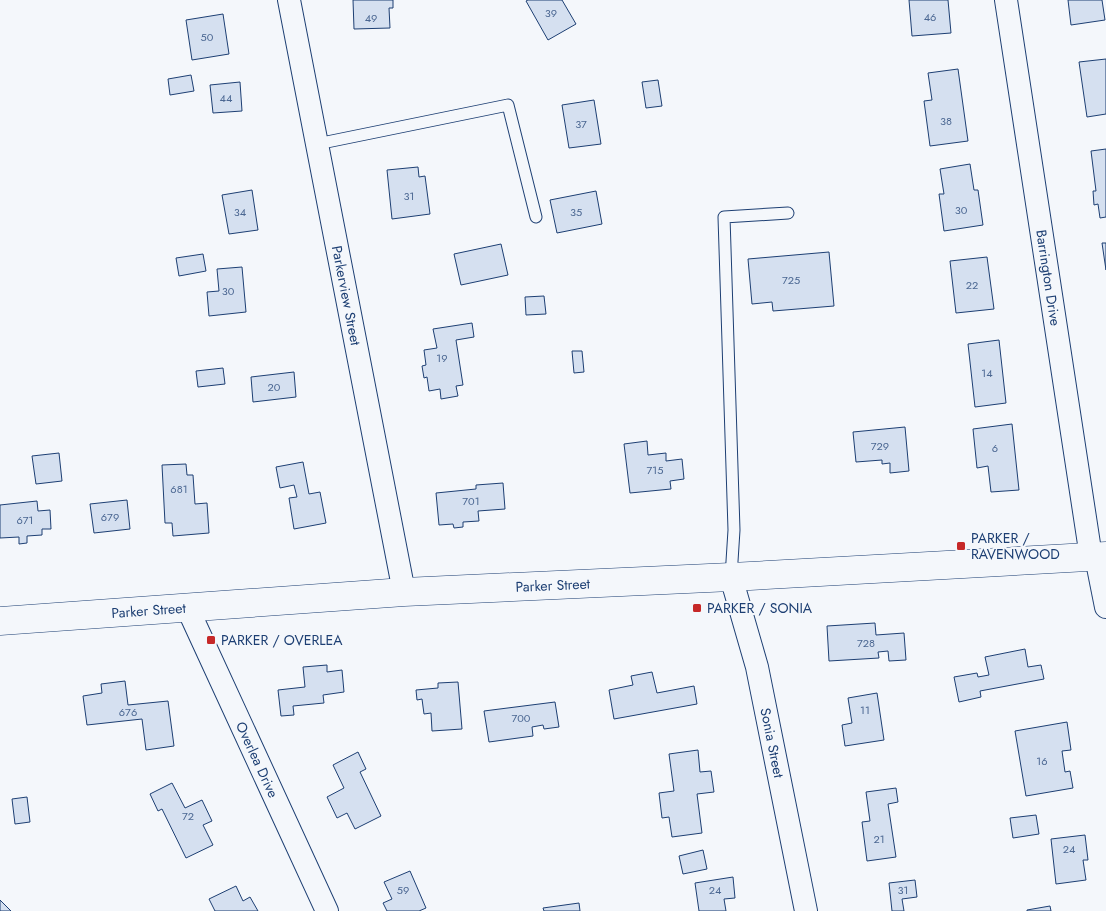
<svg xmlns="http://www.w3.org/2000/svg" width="1106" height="911" font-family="Jost,sans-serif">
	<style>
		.building { fill: #d5e0f0; stroke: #1d3f73 }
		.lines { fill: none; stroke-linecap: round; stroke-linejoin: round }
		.lane-casing { stroke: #1d3f73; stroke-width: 13 }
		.street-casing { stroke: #1d3f73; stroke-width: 24 }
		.primary-casing { stroke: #1d3f73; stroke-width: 29 }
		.lane { stroke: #f4f7fb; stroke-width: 11 }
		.street { stroke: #f4f7fb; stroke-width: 22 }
		.primary { stroke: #f4f7fb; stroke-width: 28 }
		.poi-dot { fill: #c62828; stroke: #f4f7fb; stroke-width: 2 }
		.labels { text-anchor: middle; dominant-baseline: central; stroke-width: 4; stroke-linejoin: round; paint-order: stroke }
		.number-label { font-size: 11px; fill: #4b6792 }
		.street-label { font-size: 14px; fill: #1d3f73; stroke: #f4f7fb }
		.poi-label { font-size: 14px; fill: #1d3f73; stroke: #f4f7fb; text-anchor: start }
	</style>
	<rect width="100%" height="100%" fill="#f4f7fb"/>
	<!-- building -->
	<path class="building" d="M353,0H393V8H389L390,28L354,29Z
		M528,0H562L576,24L548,40L526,1Z
		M909,0H948L951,33L912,36Z
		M1068,0H1102L1105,20L1071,25Z
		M223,14L229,54L192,60L186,20Z
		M1106,59V114L1087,117L1079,62Z
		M958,69L968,141L930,146L924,101L932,100L928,73Z
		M191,75L194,91L170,95L168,79Z
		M658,80L662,106L646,108L642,82Z
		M240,82L242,111L213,113L210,85Z
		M594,100L601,144L569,148L562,105Z
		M1106,149V217L1100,218L1098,204L1094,205L1093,191H1096L1091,151Z
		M970,164L974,190H978L983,225L944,231L939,194H944L940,169Z
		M418,167L419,177L425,176L430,214L392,219L387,170Z
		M252,190L258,230L229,234L222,195Z
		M596,191L602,224L557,233L550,200Z
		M1102,243H1106V270Z
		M501,244L508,275L461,285L454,254Z
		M829,252L834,306L773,311L772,302L752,304L748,259Z
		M203,254L206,271L179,276L176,258Z
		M987,257L994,309L956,313L950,261Z
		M242,267L246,312L209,316L207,292L219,291L217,269Z
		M544,296L546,314L526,315L525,297Z
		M472,323L474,337L456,340L463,385L456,386L458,396L441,399L440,389L429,391L427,377L424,378L422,366L426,365L424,350L437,348L433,329Z
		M999,340L1006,403L975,407L968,344Z
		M572,351H582L584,372L574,373Z
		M223,368L225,384L198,387L196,371Z
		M294,372L296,397L253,402L251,377Z
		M1012,424L1019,490L991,492L988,466L977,468L973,429Z
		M905,427L909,471L890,473V463L882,464V460L856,462L853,432Z
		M647,441L648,455L666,453V461L682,459L684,479L670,481L671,489L630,493L624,444Z
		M59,453L62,481L36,484L32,456Z
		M303,462L309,494L320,492L326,523L294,529L289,498L297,497L294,485L280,488L276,467Z
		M186,464L187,475H193L195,504L207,503L209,533L173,536L172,523H165L162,465Z
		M503,483L505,509L478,511L479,521L463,522V527L454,528L453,524L439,525L436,493L476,489V485Z
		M127,500L130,529L94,533L90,504Z
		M37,501L38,511L50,510L51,529H42V535L27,536V543L19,544V537L0,538V505Z
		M875,623L876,635L904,633L906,660L889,661L888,651L878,652L879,658L829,661L827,626Z
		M1025,649L1028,667L1041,665L1044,679L980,691L981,697L959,702L954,677L977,673L978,677L989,675L985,657Z
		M327,665V672L342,670L344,692L323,695L324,703L293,706L294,715L281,716L278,690L305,687L303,667Z
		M652,672L657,693L694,686L697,704L614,719L609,690L633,685L631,676Z
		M125,681L128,705L168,701L174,746L146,750L142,719L87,725L83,696L102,693L101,684Z
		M458,682L462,729L432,731L431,713L424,714L422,699L417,700L416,690L438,688V683Z
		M877,693L884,740L845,746L842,725L852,723L848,698Z
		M555,702L559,727L544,729L543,725L532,727L533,736L489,742L484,711Z
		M1067,722L1071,750L1062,751L1065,772L1070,771L1073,788L1026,796L1015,731Z
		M698,750L700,772L711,771L714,792L697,794L702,833L672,837L669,817L662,818L659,793L674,791L669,754Z
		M358,752L366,769L360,772L381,816L355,829L347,813L337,818L327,797L344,788L333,765Z
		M172,783L185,808L202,800L212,821L203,825L213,845L186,858L162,809L158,811L150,794Z
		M896,788L898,802L888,804L896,857L867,861L862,822L870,821L866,792Z
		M27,797L30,822L15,824L12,799Z
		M1036,815L1039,834L1013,838L1010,818Z
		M1085,835L1088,860H1083L1086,880L1056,884L1051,839Z
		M703,850L707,869L683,874L679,856Z
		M410,871L426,908L419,911H387L383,903L392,899L384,882Z
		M733,877L735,898L724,899L726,911H699L695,883Z
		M915,880L917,897L902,899L904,911H892L889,883Z
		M236,886L243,901L250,897L258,911H215L209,899Z
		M0,900L11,911H0Z
		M579,903L580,911H544L543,908Z
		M1050,906L1051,911H1027V910Z"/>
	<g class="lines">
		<defs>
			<path id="lane" d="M317,144L508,105L536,217
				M731,577L734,530L724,217L788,213"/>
			<g id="street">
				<path id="s1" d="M289,0L404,592"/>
				<path id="s2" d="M1006,0L1091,557"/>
				<path d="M1096,557L1106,607"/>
				<path id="s3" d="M731,577L757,667L806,911"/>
				<path id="s4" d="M187,607L327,911"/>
			</g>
			<g id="primary">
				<path id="s5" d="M0,621L404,592L731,577L1106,556"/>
			</g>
		</defs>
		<!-- lane casing -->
		<use href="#lane" class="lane-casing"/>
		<!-- street casing -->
		<use href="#street" class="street-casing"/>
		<!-- primary casing -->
		<use href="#primary" class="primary-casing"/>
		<!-- lane -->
		<use href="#lane" class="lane"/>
		<!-- street -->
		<use href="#street" class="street"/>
		<!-- primary -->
		<use href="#primary" class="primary"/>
	</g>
	<!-- markers -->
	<g class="poi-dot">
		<rect x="956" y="541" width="10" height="10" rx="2.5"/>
		<rect x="692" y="603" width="10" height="10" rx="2.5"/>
		<rect x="206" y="635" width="10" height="10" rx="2.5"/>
	</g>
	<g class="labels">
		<!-- number labels -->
		<g class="number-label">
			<text x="551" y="13">39</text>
			<text x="930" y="17">46</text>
			<text x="371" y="18">49</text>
			<text x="207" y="37">50</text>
			<text x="226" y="98">44</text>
			<text x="946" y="121">38</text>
			<text x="581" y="124">37</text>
			<text x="409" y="196">31</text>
			<text x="961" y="210">30</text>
			<text x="240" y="212">34</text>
			<text x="576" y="212">35</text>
			<text x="791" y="280">725</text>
			<text x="972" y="285">22</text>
			<text x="228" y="291">30</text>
			<text x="442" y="358">19</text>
			<text x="987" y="373">14</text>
			<text x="274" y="387">20</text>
			<text x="880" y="446">729</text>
			<text x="995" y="448">6</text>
			<text x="655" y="470">715</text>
			<text x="179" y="489">681</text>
			<text x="471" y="501">701</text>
			<text x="110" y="517">679</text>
			<text x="25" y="520">671</text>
			<text x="866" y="643">728</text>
			<text x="865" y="710">11</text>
			<text x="128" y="712">676</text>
			<text x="521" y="718">700</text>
			<text x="1042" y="761">16</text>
			<text x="188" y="816">72</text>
			<text x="879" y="839">21</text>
			<text x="1069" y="849">24</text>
			<text x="403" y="890">59</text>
			<text x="715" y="890">24</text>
			<text x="903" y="890">31</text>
		</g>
		<!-- street labels -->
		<g class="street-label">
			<text stroke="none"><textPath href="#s2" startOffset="281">Barrington Drive</textPath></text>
			<text stroke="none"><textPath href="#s1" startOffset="301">Parkerview Street</textPath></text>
			<text stroke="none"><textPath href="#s5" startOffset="554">Parker Street</textPath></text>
			<text stroke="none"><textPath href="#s5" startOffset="149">Parker Street</textPath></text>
			<text stroke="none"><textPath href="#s3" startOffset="171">Sonia Street</textPath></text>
			<text stroke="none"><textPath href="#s4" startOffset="168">Overlea Drive</textPath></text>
		</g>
		<!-- poi labels -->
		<g class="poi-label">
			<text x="971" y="538">PARKER /<tspan x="971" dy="16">RAVENWOOD</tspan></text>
			<text x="707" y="608">PARKER / SONIA</text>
			<text x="221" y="640">PARKER / OVERLEA</text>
		</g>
	</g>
</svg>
